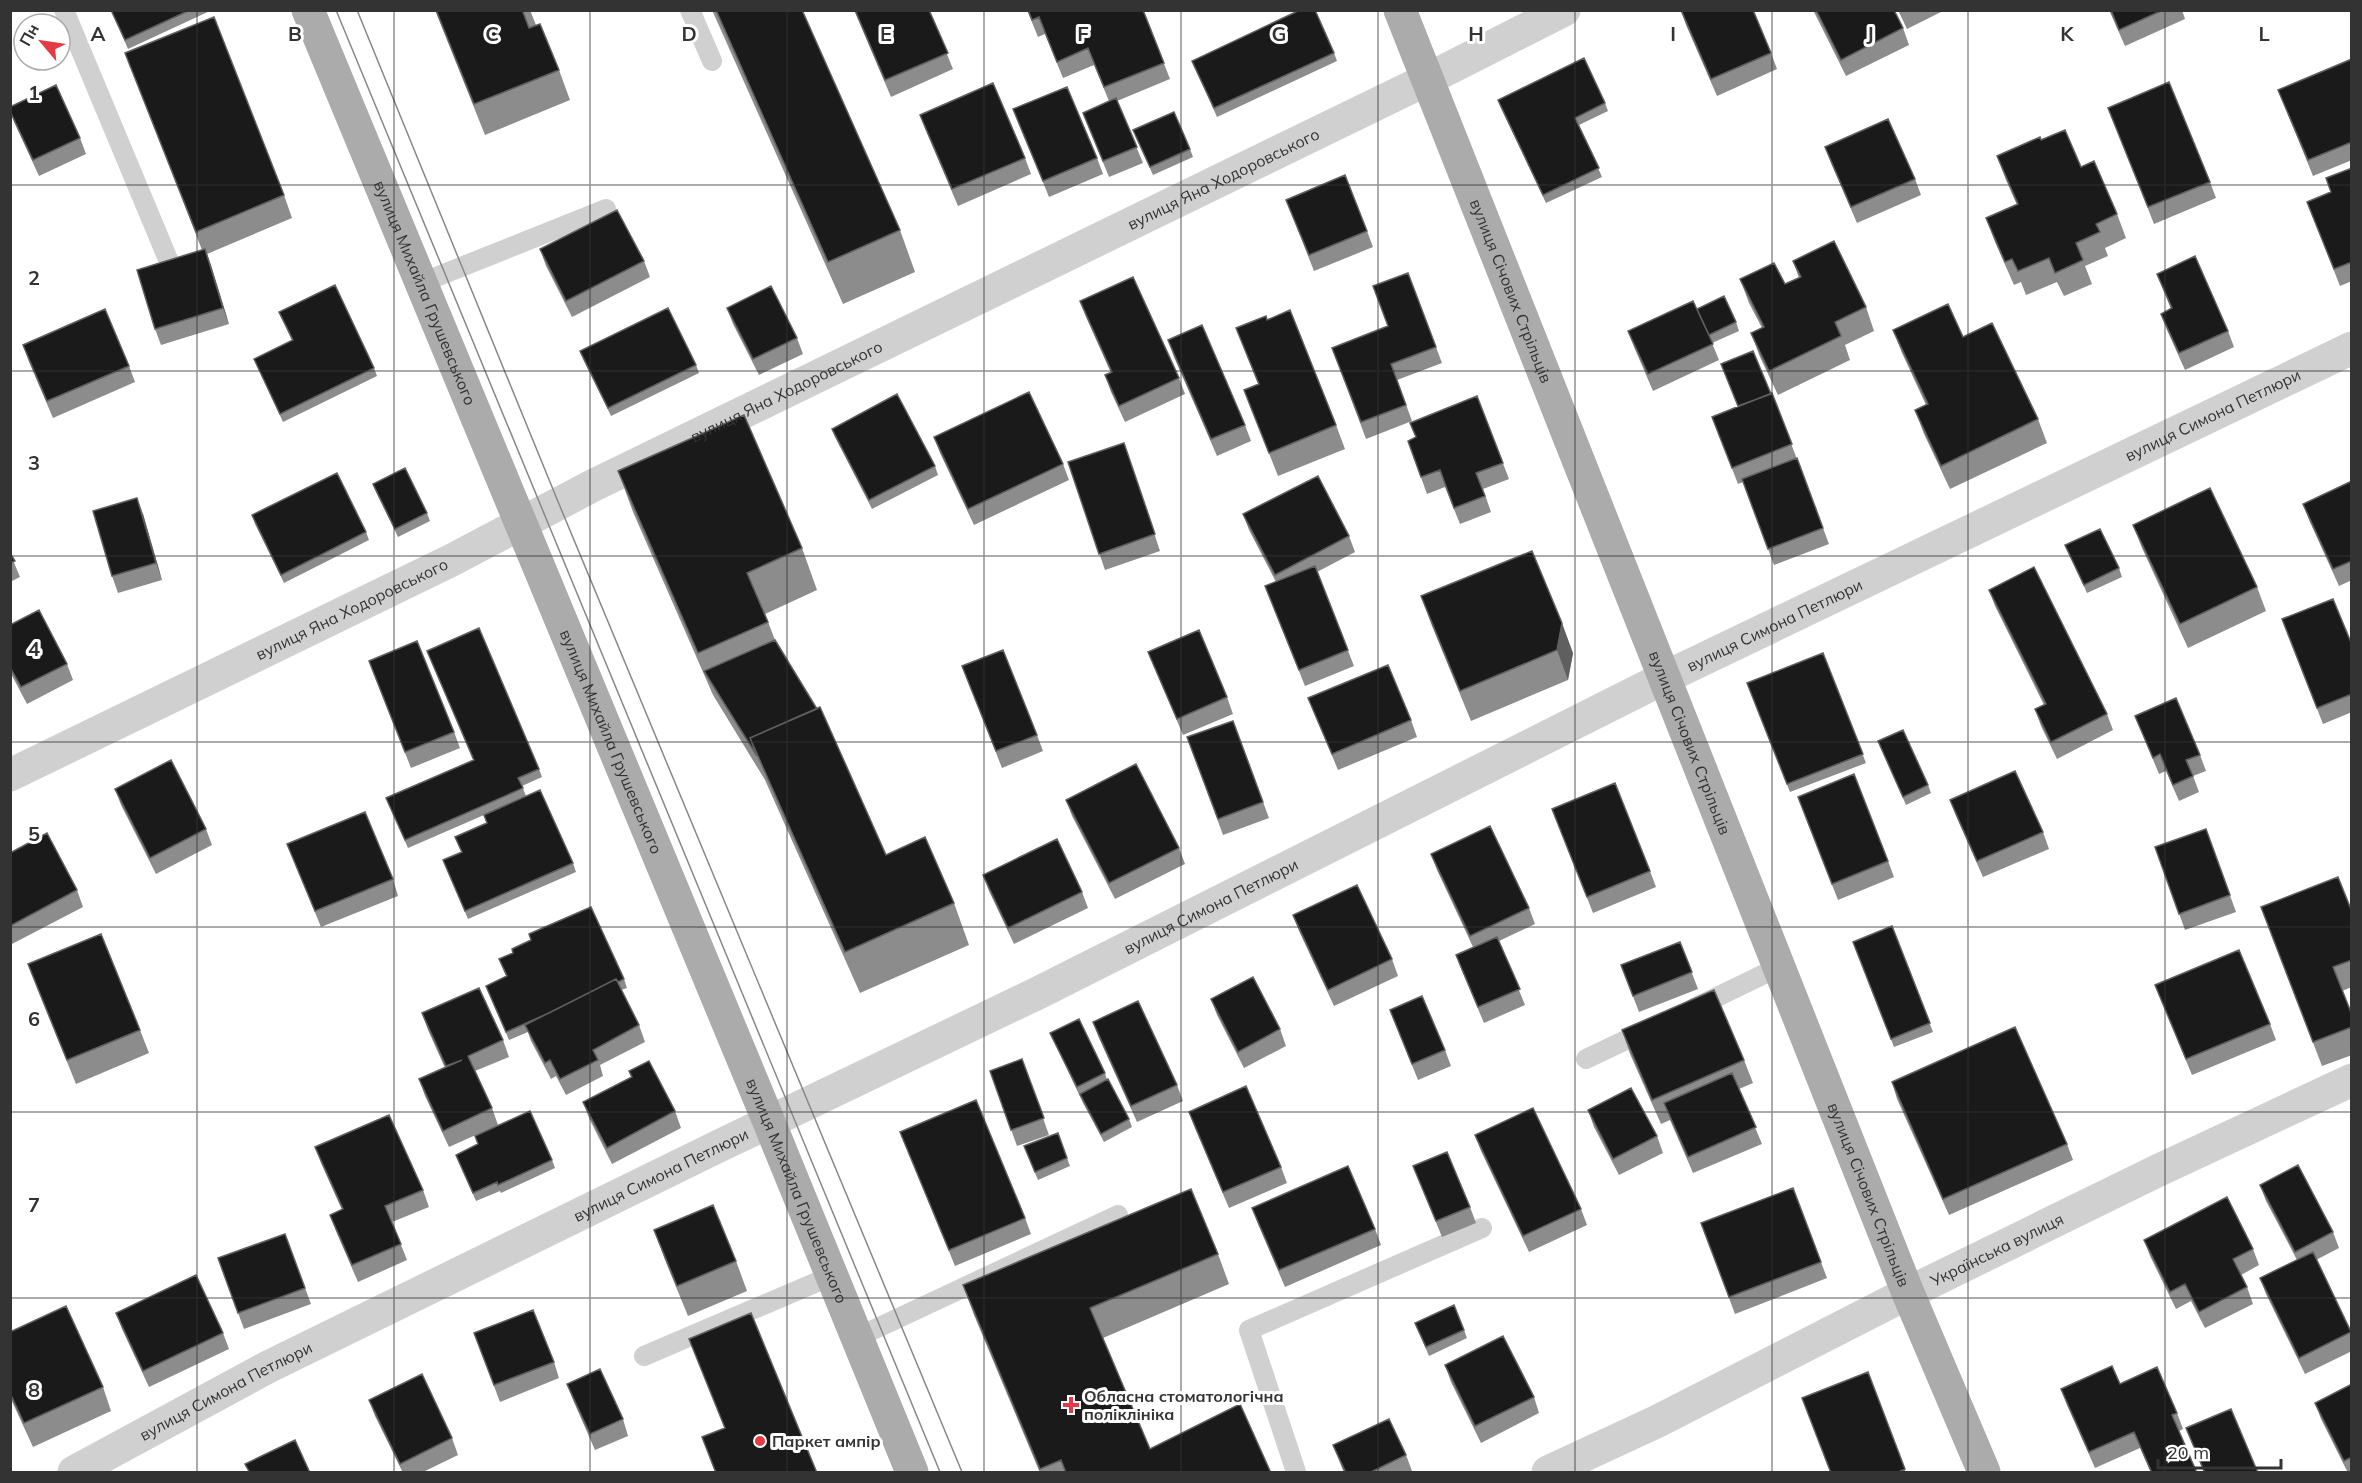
<svg xmlns="http://www.w3.org/2000/svg" width="2362" height="1483" font-family="Mulish,sans-serif">
	<style>
		.lines { fill: none; stroke-linecap: round; stroke-linejoin: round }
		.lane { stroke: #d0d0d0; stroke-width: 20 }
		.street { stroke: #d0d0d0; stroke-width: 33 }
		.primary { stroke: #ababab; stroke-width: 33 }
		.tram { stroke: #888; stroke-width: 1.5 }
		.wall { fill: #8c8c8c }
		.shaded-wall { fill: #5f5f5f }
		.building { fill: #1a1a1a; stroke: #5f5f5f; stroke-width: 1.5 }
		.grid { fill: none; stroke: #333; stroke-width: 1.5; stroke-opacity: 0.55 }
		.poi-dot { fill: #e63946; stroke: #fff; stroke-width: 2 }
		.labels { text-anchor: middle; dominant-baseline: central; stroke-width: 6; stroke-linejoin: round; paint-order: stroke }
		.street-label { font-size: 16px; fill: #333; stroke: #fff }
		.poi-label { font-size: 16px; font-weight: bold; fill: #333; stroke: #fff; text-anchor: start }
		.grid-label { font-size: 20px; text-anchor: middle; font-weight: bold; fill: #333; stroke: #fff; stroke-width: 6; stroke-linejoin: round; paint-order: stroke }
	</style>
	<rect width="100%" height="100%" fill="#fff"/>
	<g class="lines">
		<!-- lane -->
		<path class="lane" d="M64,10L175,276
			M690,10L712,61
			M421,283L606,209
			M1694,1008L1779,967
			M1586,1059L1649,1029
			M856,1338L1118,1215
			M644,1356L831,1276
			M1296,1472L1249,1330L1482,1228"/>
		<!-- street -->
		<g class="street">
			<path id="s1" d="M10,775L452,560L592,486L1428,79L1564,10"/>
			<path id="s2" d="M74,1472L268,1367L719,1146L1040,992L1664,678L2352,348"/>
			<path id="s3" d="M1548,1472L1658,1421L1908,1293L2157,1171L2352,1080"/>
		</g>
		<!-- primary -->
		<g class="primary">
			<path id="s4" d="M308,10L769,1122L912,1472"/>
			<path id="s5" d="M1400,10L1908,1293L1984,1472"/>
		</g>
		<!-- tram -->
		<path class="tram" d="M336,10L940,1472
			M357,10L559,504L962,1472"/>
	</g>
	<!-- wall -->
	<path class="wall" d="M111,10H212L128,49Z
		M435,10H530L536,25L559,70L570,100L485,135Z
		M712,10H802L900,230L915,272L843,304Z
		M854,10H929L953,69L891,97Z
		M1027,10H1143L1170,79L1117,101L1143,163L1109,177L1083,113L1109,101L1094,65L1063,78L1045,34L1038,37Z
		M1681,10L1771,53L1777,69L1717,96L1686,25Z
		M1813,10H1894L1903,28L1909,45L1846,76Z
		M1898,10H1945L1907,29Z
		M2109,10H2182L2185,19L2125,46Z
		M125,53L284,195L292,218L207,254L229,324L161,345L155,329L202,250Z
		M1334,53L1337,61L1217,117L1192,61Z
		M2352,59V160L2313,176L2278,90Z
		M1498,100L1605,103L1608,111L1579,125L1602,177L1546,203L1501,108Z
		M2108,108L2210,182L2216,198L2154,224Z
		M1013,109L1097,158L1103,174L1049,197Z
		M10,111L80,138L86,154L39,176L15,124Z
		M920,115L1025,158L1031,174L958,206L926,131Z
		M1133,130L1190,149L1193,157L1153,175Z
		M2041,140L2081,167L2117,214L2126,238L2105,248L2108,256L2085,266L2092,284L2064,296L2057,282L2026,295L2021,282L2014,285L1995,242L1986,218L2017,205L2006,180L1997,156Z
		M1825,147L1915,179L1921,195L1857,223L1831,163Z
		M2352,168V281L2340,286L2307,202L2331,192Z
		M1286,200L1367,231L1373,247L1314,271Z
		M540,249L644,261L650,277L572,317L546,266Z
		M1793,261L1866,307L1874,331L1845,345L1850,360L1778,395L1760,357L1751,333L1762,328L1749,303L1740,279L1785,284L1799,278Z
		M1408,273L1442,363L1397,380L1412,421L1366,439L1332,348L1388,326Z
		M2157,274L2228,331L2234,347L2185,370L2167,330L2161,314L2171,309Z
		M1080,301L1179,378L1185,394L1125,422L1111,392L1105,375L1111,373L1086,317Z
		M727,308L797,338L803,354L759,375L733,324Z
		M1697,309L1736,322L1739,331L1712,343L1719,360L1653,391L1634,347L1628,331Z
		M279,312L374,368L377,376L283,422L254,359L292,341Z
		M1236,328L1336,425L1345,449L1278,476L1244,390L1258,384Z
		M1893,330L1963,337L2038,419L2047,443L1950,489L1924,434L1915,410L1926,405L1902,353Z
		M1168,340L1245,425L1251,441L1217,456L1174,357Z
		M23,345L129,366L135,382L53,418L29,362Z
		M580,351L696,365L699,373L611,416L583,359Z
		M1772,393L1829,544L1774,565L1743,482L1738,484L1712,417Z
		M1477,396L1509,479L1483,489L1491,512L1460,524L1445,487L1427,494L1408,441L1416,437Z
		M832,429L935,466L938,475L872,509L835,437Z
		M934,437L1063,464L1069,480L974,525L940,453Z
		M1130,460L1160,551L1105,570L1068,462Z
		M618,471L802,548L817,590L765,614L775,640L886,855L954,903L969,945L860,993L765,780L713,695L633,512Z
		M2352,481V580L2339,586L2309,520L2303,504Z
		M373,484L427,513L430,521L398,537L376,492Z
		M143,514L162,580L118,593L112,576Z
		M1243,514L1349,536L1355,552L1317,572L1354,666L1305,686L1265,586L1276,582L1249,530Z
		M252,515L366,532L369,540L284,583L255,524Z
		M2133,525L2257,587L2266,611L2188,648L2142,548Z
		M2065,545L2119,568L2122,577L2087,593Z
		M10,553L20,577L10,582Z
		M1989,590L2107,714L2113,730L2057,759L2041,726L2035,709L2044,705L1995,606Z
		M1421,596L1573,653L1568,680L1471,721L1432,626Z
		M2282,619L2352,645V712L2323,724Z
		M10,625L67,664L73,680L27,704L10,672Z
		M427,651L539,769L542,777L522,786L526,796L573,863L576,872L468,919L443,860L461,852L455,837L487,823L484,815L408,848L386,798L473,760Z
		M1148,652L1227,697L1233,714L1183,735Z
		M1823,653L1866,763L1790,792L1747,683Z
		M369,661L454,732L460,748L411,768Z
		M962,666L1037,735L1043,751L1002,768Z
		M1308,698L1411,720L1417,737L1338,770Z
		M2135,716L2200,755L2206,771L2193,776L2199,792L2179,801L2166,771L2159,774Z
		M1233,721L1269,818L1223,835L1187,737Z
		M1878,741L1928,785L1931,793L1906,805Z
		M115,789L206,829L212,845L156,874L121,805Z
		M1066,800L1179,848L1185,864L1115,899L1072,816Z
		M1950,800L2043,832L2049,849L1983,877L1956,816Z
		M1552,809L1650,871L1656,887L1593,913Z
		M1804,813L1888,861L1894,877L1838,900Z
		M2206,829L2236,912L2185,930L2155,847Z
		M287,844L393,879L398,896L321,927Z
		M10,853L77,890L83,907L10,945Z
		M1431,854L1529,908L1535,924L1499,941L1525,1005L1484,1023L1462,971L1456,955L1473,947L1437,870Z
		M983,875L1082,892L1088,908L1014,944L989,891Z
		M2261,907L2352,912V987L2342,991L2352,1015V1055L2322,1066Z
		M1293,915L1392,959L1398,976L1334,1006L1299,931Z
		M1892,926L1933,1032L1894,1047L1853,942Z
		M1680,942L1698,989L1639,1012L1621,965Z
		M499,959L624,979L627,988L621,990L639,1025L645,1042L600,1065L603,1076L566,1095L556,1076L551,1079L531,1041L528,1032L509,1040L486,986L506,976Z
		M28,964L140,1030L149,1053L76,1084L37,988Z
		M2155,985L2270,1024L2276,1040L2192,1075Z
		M1211,999L1280,1029L1286,1046L1244,1068L1217,1015Z
		M1390,1010L1445,1050L1451,1066L1418,1080Z
		M422,1013L503,1040L509,1057L475,1071L492,1108L498,1125L449,1147L425,1096L419,1079L445,1068L428,1030Z
		M1093,1022L1177,1085L1183,1101L1137,1122L1099,1038Z
		M1622,1030L1744,1060L1753,1083L1739,1089L1762,1144L1693,1173L1670,1120L1661,1124L1630,1054Z
		M1050,1033L1105,1073L1107,1080L1129,1119L1132,1127L1104,1142L1083,1103Z
		M1022,1059L1049,1135L1017,1146L990,1071Z
		M629,1071L675,1111L681,1128L612,1164L589,1118L583,1102L631,1077Z
		M1892,1082L2067,1144L2073,1160L1949,1215L1897,1099Z
		M1588,1110L1657,1136L1663,1153L1619,1175L1594,1127Z
		M1189,1112L1281,1167L1287,1183L1229,1208L1195,1128Z
		M900,1132L1025,1218L1031,1234L955,1266Z
		M1058,1133L1070,1166L1038,1180L1024,1146Z
		M1475,1135L1581,1209L1587,1225L1529,1252L1481,1151Z
		M315,1147L423,1190L429,1207L392,1222L407,1260L358,1282L336,1231L330,1215L342,1210L321,1163Z
		M456,1155L552,1160L555,1168L501,1193L500,1191L476,1201Z
		M1413,1166L1470,1207L1476,1223L1442,1237Z
		M2260,1185L2333,1232L2339,1248L2316,1260L2352,1333V1351L2305,1374L2266,1294L2260,1278L2297,1260L2266,1201Z
		M1793,1188L1827,1278L1735,1314L1701,1223Z
		M1252,1208L1375,1229L1381,1245L1285,1287L1258,1224Z
		M654,1230L736,1261L747,1291L688,1316L665,1260Z
		M2144,1240L2253,1249L2259,1265L2241,1275L2247,1287L2253,1304L2205,1328L2191,1301L2176,1309L2150,1256Z
		M1218,1254L1229,1284L1103,1338L1150,1449L1271,1473H1040L974,1315L963,1285Z
		M218,1258L305,1288L311,1304L244,1329Z
		M116,1313L223,1333L229,1349L149,1387L122,1329Z
		M1415,1323L1464,1330L1467,1338L1429,1356Z
		M10,1332L103,1387L111,1411L33,1447L10,1397Z
		M474,1333L554,1362L559,1378L500,1402Z
		M1445,1365L1534,1397L1539,1413L1481,1443L1451,1382Z
		M1868,1372L1906,1473H1831Z
		M567,1384L623,1419L628,1436L595,1450L573,1400Z
		M2120,1384L2177,1413L2183,1429L2179,1431L2197,1473H2151L2140,1448L2095,1468L2067,1405L2061,1389Z
		M2352,1384V1473H2348L2321,1419L2315,1403Z
		M369,1400L452,1438L458,1455L421,1473H403L375,1416Z
		M2186,1428L2258,1473H2204Z
		M1333,1445L1406,1455L1412,1471L1409,1473H1344Z"/>
	<!-- shaded-wall -->
	<path class="shaded-wall" d="M205,249L211,265L229,324L223,308Z
		M137,498L143,514L162,580L156,563Z
		M1562,623L1573,653L1568,680L1557,650Z"/>
	<!-- building -->
	<path class="building" d="M111,10H190L125,40Z
		M436,10H525L523,12L529,28L540,24L559,70L474,104Z
		M716,10H802L900,230L828,262Z
		M855,10H929L948,53L885,80Z
		M1028,10H1143L1164,63L1104,87L1088,48L1057,62L1039,17L1032,20Z
		M1300,10H1315L1334,53L1214,108L1192,61Z
		M1681,10H1753L1771,53L1711,79Z
		M1816,10H1894L1903,28L1841,60Z
		M2111,10H2163L2119,30Z
		M214,17L284,195L196,232L125,53Z
		M1584,58L1605,103L1575,118L1599,168L1543,195L1498,100Z
		M2352,59V142L2308,160L2278,90Z
		M2169,82L2210,182L2148,207L2108,108Z
		M993,83L1025,158L952,189L920,115Z
		M56,85L80,138L33,160L10,111V107Z
		M1067,87L1097,158L1043,181L1013,109Z
		M1116,98L1137,147L1103,161L1083,113Z
		M1174,112L1190,149L1150,167L1133,130Z
		M1888,119L1915,179L1851,207L1825,147Z
		M2065,130L2081,167L2094,161L2117,214L2096,224L2100,232L2076,243L2083,260L2055,273L2049,258L2018,271L2012,259L2005,262L1986,218L2018,204L1997,156L2040,137L2041,140Z
		M2352,168V262L2334,269L2307,202L2331,192L2326,178Z
		M1345,175L1367,231L1309,255L1286,200Z
		M617,210L644,261L566,301L540,249Z
		M1834,241L1866,307L1835,322L1841,336L1769,371L1751,333L1764,327L1740,279L1774,263L1785,284L1801,277L1793,261Z
		M205,249L223,308L155,329L137,270Z
		M2195,256L2228,331L2179,353L2161,314L2172,308L2157,274Z
		M1408,273L1436,347L1391,364L1406,405L1361,422L1332,348L1388,326L1373,286Z
		M1133,277L1179,378L1119,406L1105,375L1112,372L1080,301Z
		M335,285L374,368L280,414L254,359L293,340L279,312Z
		M771,286L797,338L753,359L727,308Z
		M1724,296L1736,322L1709,335L1697,309Z
		M1693,301L1713,344L1648,374L1628,331Z
		M1948,304L1963,337L1992,323L2038,419L1941,466L1915,410L1928,404L1893,330Z
		M668,308L696,365L608,408L580,351Z
		M105,309L129,366L47,401L23,345Z
		M1290,310L1336,425L1269,453L1244,390L1259,384L1236,328L1266,316L1267,320Z
		M1202,325L1245,425L1211,439L1168,340Z
		M1753,351L1771,394L1738,406L1721,364Z
		M1029,392L1063,464L968,509L934,437Z
		M1772,393L1792,444L1732,468L1712,417Z
		M897,394L935,466L869,500L832,429Z
		M1477,396L1503,463L1476,473L1485,496L1454,508L1440,470L1421,477L1408,441L1416,437L1410,423Z
		M744,415L802,548L747,573L768,622L698,653L618,471Z
		M1124,443L1155,534L1099,554L1068,462Z
		M1797,458L1823,528L1768,549L1742,479Z
		M405,468L427,513L395,529L373,484Z
		M337,473L366,532L281,575L252,515Z
		M1318,476L1349,536L1275,575L1243,514Z
		M2352,481V561L2333,569L2303,504Z
		M2210,488L2257,587L2180,624L2133,525Z
		M137,498L156,563L112,576L93,511Z
		M2100,529L2119,568L2084,585L2065,545Z
		M1532,551L1562,623L1557,650L1460,691L1421,596Z
		M10,553L15,561L10,563Z
		M1315,566L1348,650L1299,670L1265,586Z
		M2034,567L2107,714L2051,742L2035,709L2046,704L1989,590Z
		M2333,599L2352,645V694L2317,708L2282,619Z
		M39,610L67,664L21,687L10,667V625Z
		M479,628L539,769L518,778L523,788L405,840L386,798L474,760L427,651Z
		M1199,630L1227,697L1177,719L1148,652Z
		M775,640L817,709L750,738L757,756L704,671Z
		M417,641L454,732L405,752L369,661Z
		M1003,650L1037,735L996,751L962,666Z
		M1823,653L1863,754L1787,784L1747,683Z
		M1388,665L1411,720L1332,754L1308,698Z
		M2176,698L2200,755L2186,760L2193,776L2173,785L2160,754L2153,758L2135,716Z
		M820,707L886,855L925,837L954,903L845,952L750,738Z
		M1233,721L1263,802L1218,819L1187,737Z
		M1903,730L1928,785L1903,797L1878,741Z
		M171,760L206,829L150,858L115,789Z
		M1136,764L1179,848L1109,883L1066,800Z
		M2015,771L2043,832L1977,861L1950,800Z
		M1854,774L1888,861L1832,884L1798,797Z
		M1615,783L1650,871L1587,897L1552,809Z
		M540,790L573,863L465,911L443,860L462,852L455,837L487,823L484,815Z
		M365,812L393,879L315,911L287,844Z
		M1490,826L1529,908L1470,936L1431,854Z
		M2206,829L2230,895L2179,914L2155,847Z
		M47,833L77,890L10,926V853Z
		M1057,839L1082,892L1008,928L983,875Z
		M2338,877L2352,912V960L2333,967L2352,1015V1027L2313,1042L2261,907Z
		M1357,885L1392,959L1328,990L1293,915Z
		M591,907L624,979L618,982L616,979L549,1013L506,1032L486,986L507,976L499,959L513,953L512,949L531,940L529,934Z
		M1892,926L1930,1023L1891,1039L1853,942Z
		M101,934L140,1030L67,1060L28,964Z
		M1497,937L1520,989L1478,1007L1456,955Z
		M1680,942L1692,972L1633,996L1621,965Z
		M2239,950L2270,1024L2186,1059L2155,985Z
		M1253,977L1280,1029L1238,1052L1211,999Z
		M616,979L639,1025L593,1050L598,1060L560,1079L550,1060L545,1063L525,1025Z
		M479,988L503,1040L468,1056L492,1108L443,1131L419,1079L462,1060L446,1066L422,1013Z
		M1714,990L1744,1060L1652,1100L1622,1030Z
		M1422,996L1445,1050L1412,1064L1390,1010Z
		M1138,1001L1177,1085L1131,1106L1093,1022Z
		M1079,1019L1105,1073L1077,1087L1050,1033Z
		M2015,1027L2067,1144L1943,1199L1892,1082Z
		M1022,1059L1044,1118L1011,1130L990,1071Z
		M649,1061L675,1111L607,1148L583,1102L632,1077L629,1071Z
		M1732,1073L1756,1127L1688,1157L1664,1103Z
		M1108,1079L1129,1119L1101,1134L1080,1094Z
		M1246,1086L1281,1167L1223,1192L1189,1112Z
		M1631,1088L1657,1136L1613,1159L1588,1110Z
		M976,1100L1025,1218L949,1250L900,1132Z
		M1533,1108L1581,1209L1523,1236L1475,1135Z
		M530,1111L552,1160L498,1185L497,1182L473,1193L456,1155L478,1144L475,1136Z
		M389,1115L423,1190L385,1206L401,1244L352,1265L330,1215L343,1209L315,1147Z
		M1058,1133L1067,1158L1035,1172L1024,1146Z
		M1447,1152L1470,1207L1436,1221L1413,1166Z
		M2298,1165L2333,1232L2295,1252L2260,1185Z
		M1348,1166L1375,1229L1279,1270L1252,1208Z
		M1793,1188L1821,1262L1729,1297L1701,1223Z
		M1191,1189L1218,1254L1090,1308L1150,1449L1240,1404L1271,1473H1066L1061,1460L1040,1469L963,1285Z
		M2227,1197L2253,1249L2233,1259L2247,1287L2199,1312L2185,1284L2170,1292L2144,1240Z
		M713,1205L736,1261L677,1286L654,1230Z
		M285,1234L305,1288L238,1313L218,1258Z
		M2313,1252L2351,1332L2299,1358L2260,1278Z
		M196,1275L223,1333L143,1371L116,1313Z
		M1454,1305L1464,1330L1426,1347L1415,1323Z
		M66,1306L103,1387L24,1423L10,1393V1332Z
		M533,1310L554,1362L494,1385L474,1333Z
		M751,1313L817,1473H716L702,1437L725,1428L689,1339Z
		M1503,1336L1534,1397L1475,1426L1445,1365Z
		M2112,1366L2120,1384L2157,1367L2177,1413L2172,1415L2197,1473H2152L2134,1432L2089,1452L2061,1389Z
		M600,1369L623,1419L590,1434L567,1384Z
		M1868,1372L1905,1469L1896,1473H1831L1802,1398Z
		M422,1374L452,1438L400,1464L369,1400Z
		M2352,1384V1457L2344,1461L2315,1403Z
		M2231,1409L2258,1473H2205L2186,1428Z
		M1389,1419L1406,1455L1369,1473H1346L1333,1445Z
		M295,1440L310,1473H250L245,1464Z"/>
	<!-- grid -->
	<path class="grid" d="M197,10V1472M394,10V1472M590,10V1472M787,10V1472M984,10V1472M1181,10V1472M1378,10V1472M1575,10V1472M1772,10V1472M1968,10V1472M2165,10V1472M10,185H2352M10,371H2352M10,556H2352M10,742H2352M10,927H2352M10,1112H2352M10,1298H2352"/>
	<!-- markers -->
	<g class="poi-dot">
		<path d="M1068 1396h6v6h6v6h-6v6h-6v-6h-6v-6h6z"/>
		<circle cx="760" cy="1441" r="6"/>
	</g>
	<g class="labels">
		<!-- street labels -->
		<g class="street-label">
			<text stroke="none"><textPath href="#s1" startOffset="1352">вулиця Яна Ходоровського</textPath></text>
			<text stroke="none"><textPath href="#s5" startOffset="302">вулиця Січових Стрільців</textPath></text>
			<text stroke="none"><textPath href="#s4" startOffset="306">вулиця Михайла Грушевського</textPath></text>
			<text stroke="none"><textPath href="#s1" startOffset="866">вулиця Яна Ходоровського</textPath></text>
			<text stroke="none"><textPath href="#s2" startOffset="2386">вулиця Симона Петлюри</textPath></text>
			<text stroke="none"><textPath href="#s1" startOffset="380">вулиця Яна Ходоровського</textPath></text>
			<text stroke="none"><textPath href="#s2" startOffset="1900">вулиця Симона Петлюри</textPath></text>
			<text stroke="none"><textPath href="#s4" startOffset="792">вулиця Михайла Грушевського</textPath></text>
			<text stroke="none"><textPath href="#s5" startOffset="788">вулиця Січових Стрільців</textPath></text>
			<text stroke="none"><textPath href="#s2" startOffset="1270">вулиця Симона Петлюри</textPath></text>
			<text stroke="none"><textPath href="#s2" startOffset="658">вулиця Симона Петлюри</textPath></text>
			<text stroke="none"><textPath href="#s4" startOffset="1278">вулиця Михайла Грушевського</textPath></text>
			<text stroke="none"><textPath href="#s5" startOffset="1274">вулиця Січових Стрільців</textPath></text>
			<text stroke="none"><textPath href="#s3" startOffset="501">Українська вулиця</textPath></text>
			<text stroke="none"><textPath href="#s2" startOffset="172">вулиця Симона Петлюри</textPath></text>
		</g>
		<!-- poi labels -->
		<g class="poi-label">
			<text x="1084" y="1396">Обласна стоматологічна<tspan x="1084" dy="18">поліклініка</tspan></text>
			<text x="772" y="1441">Паркет ампір</text>
		</g>
	</g>
	<g class="grid-label">
		<text x="98" y="41">A</text>
		<text x="295" y="41">B</text>
		<text x="492" y="41">C</text>
		<text x="689" y="41">D</text>
		<text x="886" y="41">E</text>
		<text x="1083" y="41">F</text>
		<text x="1279" y="41">G</text>
		<text x="1476" y="41">H</text>
		<text x="1673" y="41">I</text>
		<text x="1870" y="41">J</text>
		<text x="2067" y="41">K</text>
		<text x="2264" y="41">L</text>
		<text x="34" y="100">1</text>
		<text x="34" y="285">2</text>
		<text x="34" y="470">3</text>
		<text x="34" y="656">4</text>
		<text x="34" y="841">5</text>
		<text x="34" y="1026">6</text>
		<text x="34" y="1212">7</text>
		<text x="34" y="1397">8</text>
	</g>
	<!-- border -->
	<rect width="2362" height="1483" fill="none" stroke="#333333" stroke-width="24"/>
	<!-- north arrow -->
	<g transform="translate(42 42) rotate(299)"><circle r="28" fill="#ffffff" stroke="#adadad" stroke-width="1.5"/>
	<path d="M0-4.5L10 22L0 15L-10 22Z" fill="#e63946"/>
	<text y="-9" font-size="16" font-weight="bold" text-anchor="middle" fill="#333333">Пн</text>
	</g>
	<!-- scale -->
	<path d="M2158 1459v9h123v-9" fill="none" stroke="#333333" stroke-width="3"/>
	<text x="2167" y="1459" font-size="18" fill="#333333" stroke="#ffffff" stroke-width="4.5" paint-order="stroke">20 m</text>
</svg>
